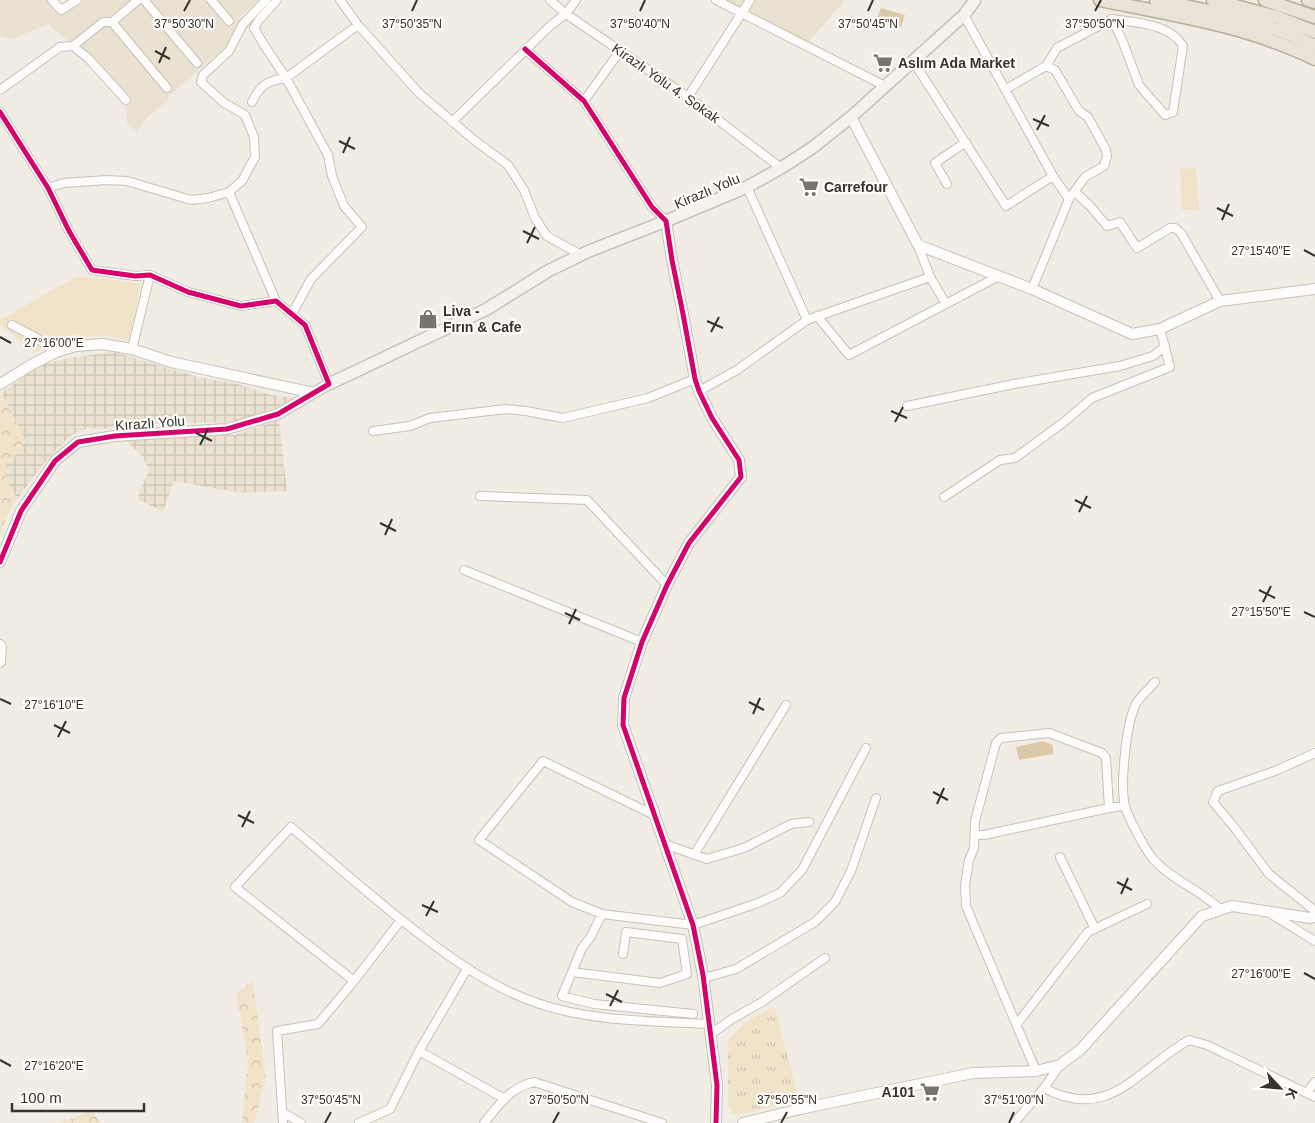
<svg xmlns="http://www.w3.org/2000/svg" width="1315" height="1123" font-family="Helvetica,sans-serif">
	<style>
		.built { fill: #eae1d0 }
		.industrial { fill: url(#industrial-grid) }
		.grass { fill: #f1e3ca }
		.forest { fill: url(#forest-crowns) }
		.park { fill: url(#park-tufts) }
		.water { fill: #dcc9aa }
		.lines { fill: none; stroke-linecap: round; stroke-linejoin: round }
		.minor-casing { stroke: #c5c2ba; stroke-width: 10 }
		.tertiary-casing { stroke: #c5c2ba; stroke-width: 12 }
		.secondary-casing { stroke: #c5c2ba; stroke-width: 14 }
		.trunk-casing { stroke: #b7ad9b; stroke-width: 15 }
		.minor { stroke: #fdfcfb; stroke-width: 8 }
		.tertiary { stroke: #fdfcfb; stroke-width: 10 }
		.secondary { stroke: #f5f2ed; stroke-width: 11 }
		.trunk { stroke: #e9e2d7; stroke-width: 12 }
		.cycleway-casing { stroke: #fffdf9; stroke-width: 8 }
		.cycleway { stroke: #d6006c; stroke-width: 5 }
		.ticks { fill: none; stroke: #36322c; stroke-width: 2 }
		.labels { text-anchor: middle; dominant-baseline: central; stroke-width: 4.5; stroke-linejoin: round; paint-order: stroke }
		.poi-label { font-size: 14px; font-weight: bold; fill: #36322c; stroke: #fffdf9; text-anchor: start }
		.street-label { font-size: 14px; fill: #36322c; stroke: #fffdf9 }
		.ticks-label { font-size: 12px; text-anchor: middle; fill: #36322c; stroke: #fffdf9; stroke-width: 4.5; stroke-linejoin: round; paint-order: stroke }
	</style>
	<defs>
		<pattern id="industrial-grid" width="8" height="8" patternUnits="userSpaceOnUse" patternTransform="scale(1.25)"><rect width="8" height="8" fill="#eae1d0"/><path d="M0 4h8M4 0v8" fill="none" stroke="#c9c2b3"/></pattern>
		<pattern id="forest-crowns" width="20" height="18" patternUnits="userSpaceOnUse" patternTransform="scale(1.25)"><rect width="20" height="18" fill="#f1e3ca"/><path d="M2 6a3 3 0 1 1 6 0M12 15a3 3 0 1 1 6 0" fill="none" stroke="#cfc3ae"/></pattern>
		<pattern id="park-tufts" width="24" height="20" patternUnits="userSpaceOnUse" patternTransform="scale(1.25)"><rect width="24" height="20" fill="#f1e3ca"/><path d="M3 7l-1-3M5 7V3M7 7l1-3M15 17l-1-3M17 17v-4M19 17l1-3" fill="none" stroke="#cfc3ae"/></pattern>
	</defs>
	<rect width="100%" height="100%" fill="#f2ede4"/>
	<!-- built -->
	<path class="built" d="M0,0H52L61,10L78,0H133L70,42L48,24L12,39L0,36Z
		M138,0H259L240,17L230,42L168,97L169,99L146,119L137,132L127,123L126,100L73,46L103,22H113Z
		M716,0H845L806,45Z"/>
	<!-- industrial -->
	<path class="industrial" d="M114,352L198,377L238,384L271,395L296,398L254,417L235,422L140,424L104,429L88,428L70,436L45,462L17,499L7,481L5,467L26,442L2,393L38,366L69,358Z
		M279,420L287,491L241,493L174,481L163,512L137,499L149,470L143,457L124,439L235,435Z"/>
	<!-- grass -->
	<path class="grass" d="M1196,168L1199,210H1182L1180,169Z
		M77,276L141,283L129,340L105,335L69,339L34,353L0,324V320Z"/>
	<!-- forest -->
	<path class="forest" d="M2,393L26,442L5,467L7,481L17,499L8,514L0,536V395Z
		M253,981L266,1079L254,1123H242L248,1062L236,993Z
		M91,1111L101,1123H59Z"/>
	<!-- park -->
	<path class="park" d="M775,1007L799,1101L737,1115L732,1114L728,1100V1040C743,1022 754,1016 775,1007Z"/>
	<!-- water -->
	<path class="water" d="M881,8L905,15L901,27L877,19Z
		M1043,741L1053,745V754L1019,760L1016,747Z"/>
	<g class="lines">
		<defs>
			<path id="minor" d="M52,0L61,10L77,0
				M144,0L197,63
				M211,0L229,21
				M277,0L259,20L254,28L264,45L286,78L328,155L332,176L344,206L362,227L311,279L292,314
				M340,0L358,25L419,93L474,140L508,165L524,190L535,218L547,236L581,255
				M550,0L566,14L688,97L781,168
				M716,0L885,86
				M964,15L1053,176L1069,199L1032,289
				M112,22L167,88
				M73,46L103,22H112L138,0
				M73,46L88,58L126,100
				M525,49L584,101L652,207L666,221
				M913,61L1006,206L1053,176
				M1046,66L1055,70L1079,111L1088,117L1106,150L1107,156L1104,166L1085,177L1072,195
				M1006,89L1046,66L1057,48L1112,19L1123,42L1139,85L1165,115L1173,112L1183,46C1169,23 1136,23 1112,19
				M0,90L60,47L73,46
				M688,97L750,0
				M584,101L620,51
				M252,102C261,84 267,81 286,78L358,25
				M0,112L48,188L69,231L92,270L135,276L150,275L188,292L241,306L276,301L305,325L329,384
				M452,122L551,25L566,14L576,0
				M947,184L935,163L966,142
				M747,187L807,320L930,277
				M48,188L64,183L106,180L127,181L191,200L208,198L229,192L242,181L255,157L254,137L245,115L223,102L201,82L203,75L229,51L243,24L266,0
				M229,192L276,301
				M1075,192L1090,206L1107,226L1120,222L1137,248L1170,228H1175L1181,233L1220,301
				M918,245L930,277L946,304
				M817,316L849,355L999,276
				M12,325L35,337L56,352
				M132,349L150,275
				M699,391L737,370L807,320
				M907,406L1014,384L1120,366L1153,356L1165,346
				M373,431L410,426L430,418L506,409L526,411L563,418L648,398L695,379
				M480,496L587,500L667,585
				M944,497L1000,460L1015,458L1064,422L1092,398L1170,367L1160,329
				M464,570L642,642
				M1155,682C1150,688 1142,695 1137,702C1126,721 1120,785 1125,806C1128,818 1146,851 1154,860C1173,881 1201,890 1221,910
				M1315,753L1275,771L1218,791L1213,802L1234,827L1269,874L1315,911
				M654,815L543,761L479,840L572,902L602,914L693,925L758,903L780,893L802,870L866,748
				M975,835H984L1109,808L1125,806
				M664,844L707,859L744,848L791,824L809,822
				M694,855L786,705
				M1060,857L1095,929
				M602,914L590,938L582,948L562,996L594,1004L693,1014
				M1271,914L1315,941
				M572,972L660,983L687,974L682,939L626,932L623,954
				M704,978L736,969L815,922L835,902L851,871L876,798
				M354,981L235,887L291,827C336,865 379,904 426,939C462,966 494,988 537,1003C592,1022 652,1021 710,1024
				M1017,1024L1088,932L1147,904
				M711,1034L732,1019L762,1002L825,958
				M419,1051L505,1099
				M1036,1071L966,906L965,885L969,860L974,848L975,821L996,743L1001,738L1049,733L1102,753L1106,758L1109,808
				M1044,1088C1110,1123 1137,1069 1189,1040L1207,1045L1315,1097
				M1307,1092L1315,1082
				M282,1112L301,1123
				M283,1123L277,1031L318,1024L354,981L401,920
				M359,1123L390,1109L419,1051L467,969
				M484,1123C500,1104 509,1088 534,1082L662,1123
				M1014,1123L1044,1088L1060,1065"/>
			<path id="tertiary" d="M851,117L918,245L1032,289L1132,334L1160,329L1220,301L1315,289
				M666,221L672,260L683,314L695,379L699,391L712,418L739,460L741,477L689,543L667,585L642,642L624,698L623,725L693,925L703,975L717,1085L716,1123
				M0,384L31,365L56,352L76,346L102,344L132,349L171,362L314,393
				M0,562L21,511L55,461L78,442L115,436L227,429L278,414L329,384
				M0,645L1,647L0,662
				M743,1123L800,1109L973,1073L1036,1071L1060,1065L1081,1049L1202,916L1232,906L1310,918L1315,917"/>
			<path id="secondary" d="M329,384L487,309L548,271L589,251L666,221L747,187L781,168L812,148L851,117L964,15L975,0"/>
			<path id="trunk" d="M1100,0C1173,15 1248,26 1315,59
				M1156,0C1209,11 1266,21 1315,46
				M1213,0L1277,17L1315,32
				M1265,0L1315,17
				M1308,0L1315,2"/>
		</defs>
		<!-- minor casing -->
		<use href="#minor" class="minor-casing"/>
		<!-- tertiary casing -->
		<use href="#tertiary" class="tertiary-casing"/>
		<!-- secondary casing -->
		<use href="#secondary" class="secondary-casing"/>
		<!-- trunk casing -->
		<use href="#trunk" class="trunk-casing"/>
		<!-- minor -->
		<use href="#minor" class="minor"/>
		<!-- tertiary -->
		<use href="#tertiary" class="tertiary"/>
		<!-- secondary -->
		<use href="#secondary" class="secondary"/>
		<!-- trunk -->
		<use href="#trunk" class="trunk"/>
		<defs>
			<path id="cycleway" d="M525,49L584,101L652,207L666,221L672,260L683,314L695,379L699,391L712,418L739,460L741,477L689,543L667,585L642,642L624,698L623,725L693,925L703,975L717,1085L716,1123
				M0,112L48,188L69,231L92,270L135,276L150,275L188,292L241,306L276,301L305,325L329,384L278,414L227,429L115,436L78,442L55,461L21,511L0,562"/>
		</defs>
		<!-- cycleway casing -->
		<use href="#cycleway" class="cycleway-casing"/>
		<!-- cycleway -->
		<use href="#cycleway" class="cycleway"/>
	</g>
	<!-- ticks -->
	<path class="ticks" d="M184,11L190,0M412,11L417,0M640,11L645,0M868,11L873,0M1095,11L1101,0M155,51L170,59M159,63L166,47M1033,119L1049,126M1037,130L1045,115M339,141L355,149M343,153L350,137M1217,208L1233,216M1222,220L1229,204M523,231L539,239M527,243L535,227M1304,250L1315,256M707,321L723,328M711,332L719,317M0,337L11,343M891,411L907,418M895,422L903,407M196,433L212,441M200,445L208,429M1075,500L1091,508M1079,512L1087,496M380,523L396,531M385,535L392,519M1259,590L1275,598M1263,602L1271,586M1304,612L1315,617M565,613L580,620M569,624L576,609M0,699L11,704M749,702L764,710M753,714L760,698M54,725L70,733M58,737L66,721M933,792L948,800M937,804L944,788M238,815L254,823M242,827L250,811M1117,882L1132,890M1121,894L1128,878M422,905L438,912M426,916L434,901M1304,973L1315,979M606,994L622,1002M610,1006L618,990M0,1060L11,1066M325,1123L331,1112M553,1123L559,1112M781,1123L787,1112M1009,1123L1014,1112"/>
	<!-- icons -->
	<defs>
		<symbol id="supermarket-bare" viewBox="-9 -9 18 18"><path d="M-6-5.5h2.5l.6 2H6L4.5 2H-2.5L-4.4-4H-6ZM-1.5 3.2a1.3 1.3 0 1 0 .1 0ZM3 3.2a1.3 1.3 0 1 0 .1 0Z" fill="#78736c" stroke="#fffdf9" stroke-width="2.5" paint-order="stroke"/></symbol>
		<symbol id="shop-bare" viewBox="-9 -9 18 18"><path d="M-5-2.5h2.3a2.7 3.5 0 0 1 5.4 0H5L5.5 6h-11ZM-1.5-2.5h3a1.5 2.3 0 0 0-3 0Z" fill="#78736c" stroke="#fffdf9" stroke-width="2.5" paint-order="stroke"/></symbol>
	</defs>
	<g fill-rule="evenodd">
		<use href="#supermarket-bare" x="869" y="49" width="28" height="28"/>
		<use href="#supermarket-bare" x="795" y="173" width="28" height="28"/>
		<use href="#shop-bare" x="414" y="305" width="28" height="28"/>
		<use href="#supermarket-bare" x="916" y="1078" width="28" height="28"/>
	</g>
	<g class="labels">
		<!-- poi labels -->
		<g class="poi-label">
			<text x="898" y="63">Aslım Ada Market</text>
			<text x="824" y="187">Carrefour</text>
			<text x="443" y="311">Liva -<tspan x="443" dy="16">Fırın &amp; Cafe</tspan></text>
			<text x="915" y="1092" text-anchor="end">A101</text>
		</g>
		<!-- street labels -->
		<g class="street-label">
			<text transform="translate(666 83) rotate(35)">Kirazlı Yolu 4. Sokak</text>
			<text transform="translate(707 191) rotate(-23)">Kirazlı Yolu</text>
			<text transform="translate(150 423) rotate(-4)">Kırazlı Yolu</text>
		</g>
	</g>
	<g class="ticks-label">
		<text x="184" y="28">37°50'30"N</text>
		<text x="412" y="28">37°50'35"N</text>
		<text x="640" y="28">37°50'40"N</text>
		<text x="868" y="28">37°50'45"N</text>
		<text x="1095" y="28">37°50'50"N</text>
		<text x="1261" y="255">27°15'40"E</text>
		<text x="54" y="347">27°16'00"E</text>
		<text x="1261" y="616">27°15'50"E</text>
		<text x="54" y="709">27°16'10"E</text>
		<text x="1261" y="978">27°16'00"E</text>
		<text x="54" y="1070">27°16'20"E</text>
		<text x="331" y="1104">37°50'45"N</text>
		<text x="559" y="1104">37°50'50"N</text>
		<text x="787" y="1104">37°50'55"N</text>
		<text x="1014" y="1104">37°51'00"N</text>
	</g>
	<!-- north arrow -->
	<g transform="translate(1280 1088) rotate(116)" stroke="#fffdf9" stroke-width="4" paint-order="stroke">
	<path d="M0-4L9 19L0 12L-9 19Z" fill="#36322c"/>
	<text y="-8" font-size="14" font-weight="bold" text-anchor="middle" fill="#36322c">K</text>
	</g>
	<!-- scale -->
	<path d="M12 1103v8h132v-8" fill="none" stroke="#36322c" stroke-width="2.5"/>
	<text x="20" y="1103" font-size="15" fill="#36322c" stroke="#fffdf9" stroke-width="4" paint-order="stroke">100 m</text>
</svg>
